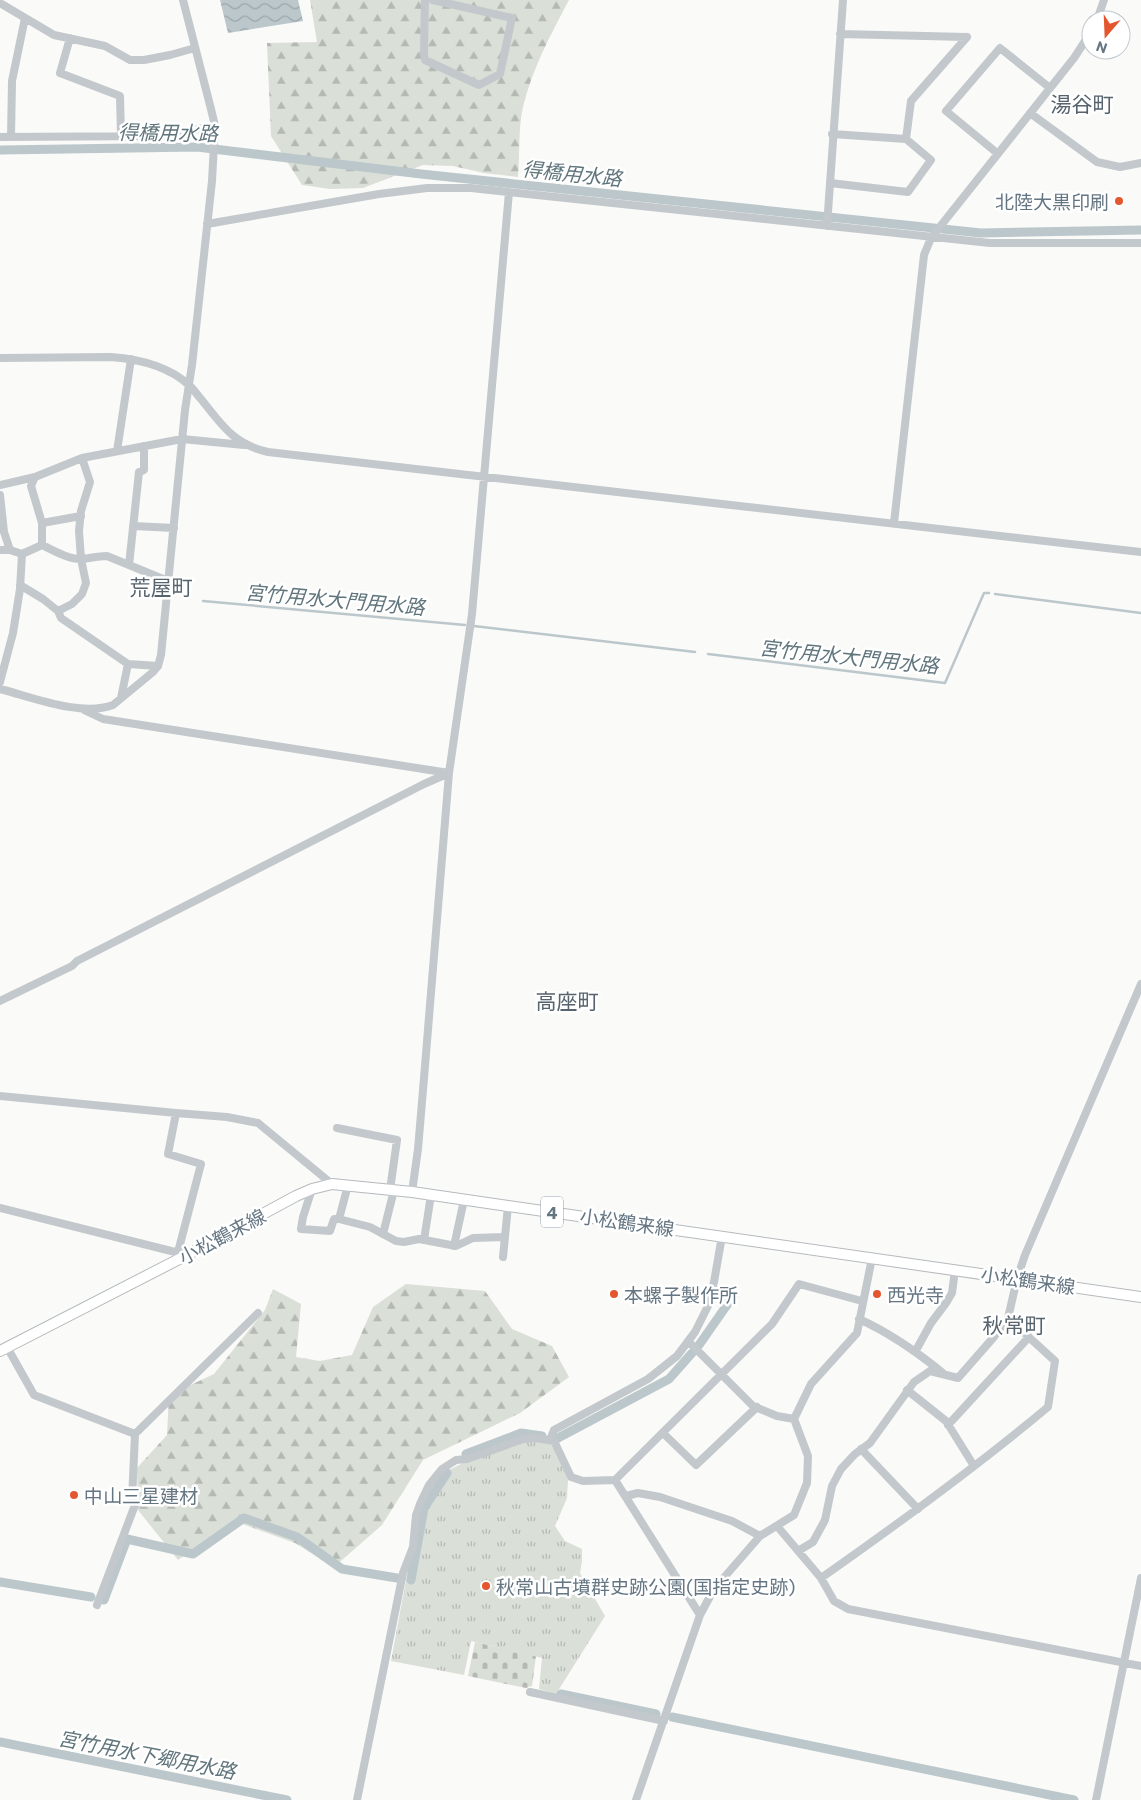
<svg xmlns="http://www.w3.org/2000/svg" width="1141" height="1800" font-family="Commissioner,'Noto Sans JP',sans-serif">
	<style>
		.forest { fill: url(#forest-firs) }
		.cemetery { fill: url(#cemetery-stones) }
		.park { fill: url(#park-tufts) }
		.water { fill: url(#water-waves) }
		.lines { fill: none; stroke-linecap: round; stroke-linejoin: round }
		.stream { stroke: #bbc7cb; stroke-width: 2.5 }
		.canal { stroke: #bbc7cb; stroke-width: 9 }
		.major-casing { stroke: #b5babe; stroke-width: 12 }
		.minor { stroke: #c3c8cc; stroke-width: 8 }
		.major { stroke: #fff; stroke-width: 10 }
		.poi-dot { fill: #e4572e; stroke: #fff; stroke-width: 2 }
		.labels { text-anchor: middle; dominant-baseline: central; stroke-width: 5; stroke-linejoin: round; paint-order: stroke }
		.shield { fill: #fff; stroke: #939fa8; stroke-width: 1 }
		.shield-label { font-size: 18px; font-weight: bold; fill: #657683 }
		.poi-label { font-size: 19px; fill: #657683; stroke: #fff; text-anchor: start }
		.street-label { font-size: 19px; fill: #657683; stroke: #fff }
		.water-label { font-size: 20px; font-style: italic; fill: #60757c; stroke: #fff }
		.quarter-label { font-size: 21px; fill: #57646e; stroke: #fff }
	</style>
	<defs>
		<pattern id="forest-firs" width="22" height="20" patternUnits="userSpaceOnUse" patternTransform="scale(1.25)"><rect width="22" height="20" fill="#dadfd7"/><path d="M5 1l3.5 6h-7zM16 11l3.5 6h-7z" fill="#b4b9b4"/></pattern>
		<pattern id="cemetery-stones" width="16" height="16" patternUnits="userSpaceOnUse" patternTransform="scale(1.25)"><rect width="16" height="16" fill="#dadfd7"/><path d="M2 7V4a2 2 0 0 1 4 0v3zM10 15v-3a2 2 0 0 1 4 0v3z" fill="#b4b9b4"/></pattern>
		<pattern id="park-tufts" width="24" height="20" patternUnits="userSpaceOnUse" patternTransform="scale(1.25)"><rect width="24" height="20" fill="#dadfd7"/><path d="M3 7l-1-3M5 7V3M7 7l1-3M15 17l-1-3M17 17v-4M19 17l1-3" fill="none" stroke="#b4b9b4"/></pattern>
		<pattern id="water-waves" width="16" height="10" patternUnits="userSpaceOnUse" patternTransform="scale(1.25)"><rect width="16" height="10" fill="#bbc7cb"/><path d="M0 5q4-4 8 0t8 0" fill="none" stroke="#9ca6aa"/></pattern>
	</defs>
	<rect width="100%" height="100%" fill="#fafaf8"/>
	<!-- forest -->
	<path class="forest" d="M310,0H569C551,34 532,69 523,107C518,127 520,156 518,177L484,173L453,166L423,165L363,188L330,189L302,185L271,136L267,43L317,42Z
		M406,1284L485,1291L512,1329L552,1346L569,1377L520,1413L423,1460L382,1525L334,1567L295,1543L234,1521L178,1560L138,1510L137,1468L167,1435L169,1395L214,1374L265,1310L273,1289L301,1304L296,1357L320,1361L352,1355L373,1307Z"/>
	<!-- cemetery -->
	<path class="cemetery" d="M475,1642L536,1656L532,1686L526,1688L468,1676Z"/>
	<!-- park -->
	<path class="park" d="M540,1441L551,1444L568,1480L567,1498L555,1526L565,1541L582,1549V1561L580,1573L605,1616L556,1694L539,1689L542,1658L471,1641L464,1675L391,1661L409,1564L422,1528L427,1500L436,1483L445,1472L467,1461L519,1442Z"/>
	<!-- water -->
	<path class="water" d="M220,0H298L303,21L228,33Z"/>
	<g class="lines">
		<!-- stream -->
		<path class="stream" d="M995,594L1141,613
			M203,601L465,625
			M474,626L695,652
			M708,654L945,683L984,593H989"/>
		<!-- canal -->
		<path class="canal" d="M0,150L197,147L421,174L981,233L1141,230
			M699,1345L734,1295
			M558,1438L669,1379L692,1353
			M466,1454L521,1433L542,1436
			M411,1580L424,1508L447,1473
			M0,1582L91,1597
			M104,1600L127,1539L193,1554L244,1518L297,1537L342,1569L397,1578
			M561,1694L656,1714
			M672,1717L1074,1800
			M0,1742L287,1800"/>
		<defs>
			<path id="major" d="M0,1351L187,1255L296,1196L312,1189L332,1184L412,1192L508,1206L1141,1297"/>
		</defs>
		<!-- major casing -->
		<use href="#major" class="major-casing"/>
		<!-- minor -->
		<path class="minor" d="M425,0L424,53L425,60L479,85L500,74L512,18L433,0
			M0,3L54,35L105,46L130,60H144L170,55L195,48
			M1097,20L1104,0
			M840,34L967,37
			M70,38L60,73L120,96L121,136
			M1030,113L1097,162L1120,167L1141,163
			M832,134L906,139
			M0,137L159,136L215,126
			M11,137L12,81L25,18
			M997,153L946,111L1000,48L1050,88
			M830,183L908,192L931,160L906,139L911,101L967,37
			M207,224L379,194L427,188H471L990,243H1141
			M827,226L843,0
			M0,358L111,357C138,359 168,366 189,385C193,388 197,395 201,399C222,425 233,444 268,452C559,487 850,517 1141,552
			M117,451L131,359
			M0,485L35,477
			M0,495L4,532L10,550L22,554
			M42,523L81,516
			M894,523L924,255L931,238L1074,58L1091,32
			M133,526L174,528
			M42,545C54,551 70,560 83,559C91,558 98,556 107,556L168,581
			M0,550H10
			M129,565L139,472L144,470V446
			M20,585L43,599L58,611L72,604L82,594L86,583L81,559L79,531L81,511L90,482L82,458
			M58,611L61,618L128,664L158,666
			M0,682L13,633L20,589L22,554L42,545V523L31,486L35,477L82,458L182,439L244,445
			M0,689C32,697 81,717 113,705L153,672L158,666L161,655L185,410L192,365L212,181L215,126L211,109L183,0
			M121,698L128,664
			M84,710L103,719L449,773
			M0,1001L72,966L77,961L424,784L449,773
			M0,1096L176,1113L227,1117L258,1123L332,1184
			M176,1113L168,1154L201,1164L178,1252
			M337,1128L397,1140L390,1190
			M312,1189L303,1217L301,1229L330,1231L334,1219H339L370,1227L396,1241L404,1242L419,1239L456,1246L473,1238L504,1237
			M412,1192L418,1149L424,1078L449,773L472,614L509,192
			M0,1208L187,1255
			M339,1219L348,1185
			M383,1234L394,1190
			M424,1240L431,1195
			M454,1246L464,1200
			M503,1257L508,1206
			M859,1319C890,1333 917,1352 943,1373
			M688,1341L753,1406L777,1416L794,1419
			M7,1347L34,1395L135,1434
			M915,1352L931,1323L946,1303L952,1293L955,1270
			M907,1390L946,1421L974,1466
			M948,1425L1029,1337
			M663,1433L696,1465L757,1407
			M550,1440L554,1430L648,1379L677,1356L695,1332L708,1306L714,1282L722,1236
			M861,1449L918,1509
			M615,1480L700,1615
			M626,1496L638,1493L660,1497L732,1521L760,1536
			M777,1526L821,1578L834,1601L848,1609L1141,1666
			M798,1551L813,1542L825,1520L832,1486L841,1469L855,1454L870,1443L914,1382L930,1371L958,1378L993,1338L1008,1318L1017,1279L1025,1255L1141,984
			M821,1578C898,1524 975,1468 1048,1407L1055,1361L1008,1318
			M97,1605L135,1505L132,1500L135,1434L258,1313
			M530,1692L664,1721
			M357,1800L403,1573L413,1547L416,1515L420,1504L429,1485L442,1469L456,1460L467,1459L523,1439L535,1438L554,1441L571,1477L583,1481L615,1480L772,1324L799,1284L862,1301
			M636,1800L700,1615L714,1589L760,1536L794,1515L807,1483L808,1456L794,1419L811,1384L857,1333L872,1258
			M1096,1800L1141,1578"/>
		<!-- major -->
		<use href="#major" class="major"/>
	</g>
	<!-- markers -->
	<g class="poi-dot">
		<circle cx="1119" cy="201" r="5"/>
		<circle cx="614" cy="1294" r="5"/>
		<circle cx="877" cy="1294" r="5"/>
		<circle cx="74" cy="1495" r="5"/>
		<circle cx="486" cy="1586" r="5"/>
	</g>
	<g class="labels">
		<!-- shield labels -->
		<rect class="shield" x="541" y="1196.5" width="22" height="31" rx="4"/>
		<g class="shield-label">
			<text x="552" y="1212">4</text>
		</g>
		<!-- poi labels -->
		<g class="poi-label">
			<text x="1109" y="201" text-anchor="end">北陸大黒印刷</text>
			<text x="624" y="1294">本螺子製作所</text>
			<text x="887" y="1294">西光寺</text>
			<text x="84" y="1495">中山三星建材</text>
			<text x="496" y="1586">秋常山古墳群史跡公園(国指定史跡)</text>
		</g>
		<!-- street labels -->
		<g class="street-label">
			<text transform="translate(627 1222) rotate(8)">小松鶴来線</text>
			<text transform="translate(222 1236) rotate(-28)">小松鶴来線</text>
			<text transform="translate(1028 1280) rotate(8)">小松鶴来線</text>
		</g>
		<!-- water labels -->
		<g class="water-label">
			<text transform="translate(168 132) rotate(1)">得橋用水路</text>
			<text transform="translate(572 173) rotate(6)">得橋用水路</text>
			<text transform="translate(335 599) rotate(5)">宮竹用水大門用水路</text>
			<text transform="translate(849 656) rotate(6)">宮竹用水大門用水路</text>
			<text transform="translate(147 1754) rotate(11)">宮竹用水下郷用水路</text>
		</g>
		<!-- quarter labels -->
		<g class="quarter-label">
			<text x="1082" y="103">湯谷町</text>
			<text x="161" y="586">荒屋町</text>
			<text x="567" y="1000">高座町</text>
			<text x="1014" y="1324">秋常町</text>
		</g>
	</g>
	<!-- north arrow -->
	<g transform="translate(1106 35) rotate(199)"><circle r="24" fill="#ffffff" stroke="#c1c8cd"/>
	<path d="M0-4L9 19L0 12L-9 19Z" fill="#e4572e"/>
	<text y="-8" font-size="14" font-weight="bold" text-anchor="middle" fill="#657683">N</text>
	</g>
</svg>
